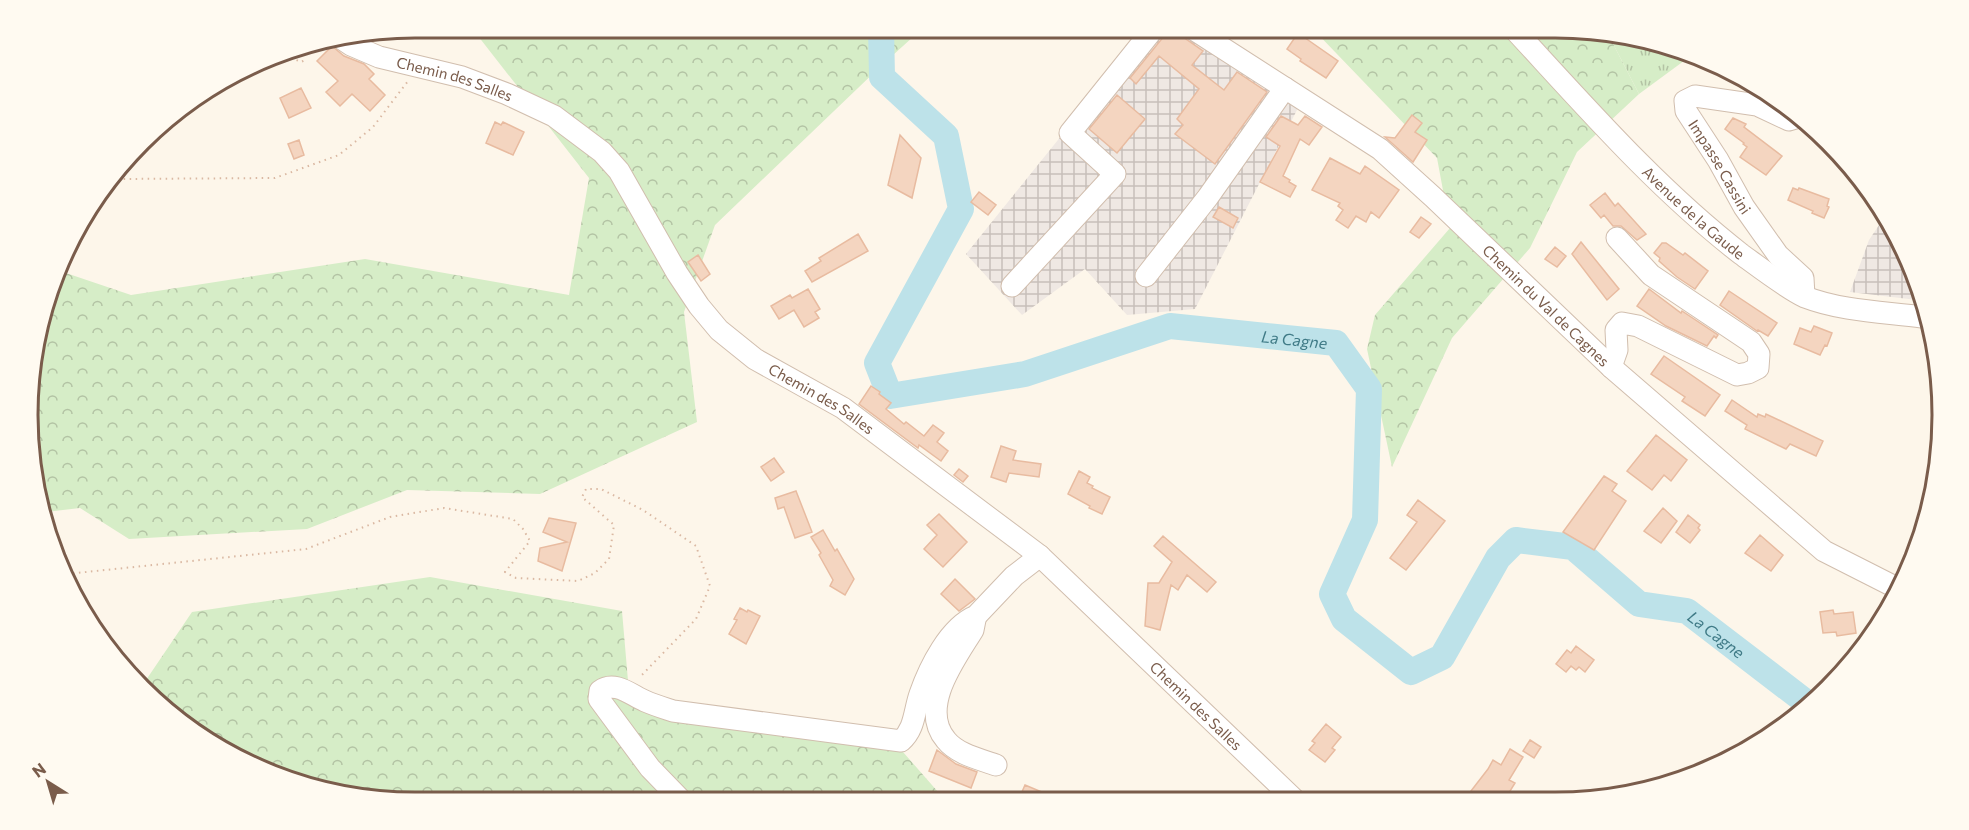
<svg xmlns="http://www.w3.org/2000/svg" width="1969" height="830" font-family="Commissioner,sans-serif">
	<style>
		.industrial { fill: url(#industrial-grid) }
		.grass { fill: url(#grass-tufts) }
		.forest { fill: url(#forest-crowns) }
		.lines { fill: none; stroke-linecap: round; stroke-linejoin: round }
		.river { stroke: #bde2e9; stroke-width: 26 }
		.building { fill: #f4d5c0; stroke: #e8bba0; stroke-width: 1.5 }
		.minor-casing { stroke: #d1beae; stroke-width: 23 }
		.path { stroke: #dab8a2; stroke-width: 2; stroke-dasharray: 1.5 4.5; stroke-linecap: butt }
		.minor { stroke: #fff; stroke-width: 21 }
		.labels { text-anchor: middle; dominant-baseline: central; stroke-width: 4.5; stroke-linejoin: round; paint-order: stroke }
		.street-label { font-size: 15px; fill: #7a5c4b; stroke: #fffaf1 }
		.water-label { font-size: 16px; font-style: italic; fill: #407b87; stroke: #fffaf1 }
		.rim { fill: none; stroke: #7a5c4b; stroke-width: 3 }
	</style>
	<defs>
		<pattern id="industrial-grid" width="8" height="8" patternUnits="userSpaceOnUse" patternTransform="scale(1.5)"><rect width="8" height="8" fill="#efe8e3"/><path d="M0 4h8M4 0v8" fill="none" stroke="#c7bfba"/></pattern>
		<pattern id="grass-tufts" width="24" height="20" patternUnits="userSpaceOnUse" patternTransform="scale(1.5)"><rect width="24" height="20" fill="#d6edc7"/><path d="M3 7l-1-3M5 7V3M7 7l1-3M15 17l-1-3M17 17v-4M19 17l1-3" fill="none" stroke="#b3c3a4"/></pattern>
		<pattern id="forest-crowns" width="20" height="18" patternUnits="userSpaceOnUse" patternTransform="scale(1.5)"><rect width="20" height="18" fill="#d6edc7"/><path d="M2 6a3 3 0 1 1 6 0M12 15a3 3 0 1 1 6 0" fill="none" stroke="#b3c3a4"/></pattern>
	</defs>
	<rect width="100%" height="100%" fill="#fdf6ea"/>
	<!-- industrial -->
	<path class="industrial" d="M1149,27H1179L1298,108L1195,309L1127,315L1085,269L1022,315L966,254Z
		M1883,219L1902,244L1917,300L1850,292L1869,240Z"/>
	<!-- grass -->
	<path class="grass" d="M1609,36L1679,48L1692,55L1639,94Z"/>
	<!-- forest -->
	<path class="forest" d="M471,27H924L882,65L715,225L684,312L697,422L540,494L407,490L307,529L129,539L80,508L46,512L30,466L34,340L60,271L131,295L365,259L569,295L589,178Z
		M1311,27H1554L1609,36L1639,94L1577,152L1530,248L1452,338L1392,467L1367,349L1375,315L1450,228L1437,158Z
		M430,577L622,611L630,704L761,732L903,752L946,801L415,803L290,782L159,707L142,686L192,612Z"/>
	<g class="lines">
		<!-- river -->
		<path class="river" id="s1" d="M881,27L882,77L946,136L961,209L877,363L890,396L1025,374L1170,326L1336,343L1369,389L1365,520L1332,594L1344,619L1411,672L1442,657L1498,558L1516,540L1573,547L1639,604L1687,611L1811,706"/>
	</g>
	<!-- building -->
	<path class="building" d="M1167,27H1177L1183,37L1203,51L1192,65L1224,90L1237,72L1267,92L1215,164L1175,134L1183,125L1177,119L1199,89L1159,56L1136,84L1130,78L1165,35Z
		M1298,33L1338,61L1326,78L1300,61L1301,59L1287,49Z
		M332,46L344,56L364,64L374,74L369,79L385,95L370,111L352,94L340,106L326,92L338,81L317,61Z
		M301,88L311,108L289,118L280,98Z
		M1117,95L1145,119L1117,153L1089,129Z
		M1412,115L1422,123L1415,132L1427,140L1413,162L1385,137L1395,138Z
		M1281,116L1298,125L1305,116L1322,127L1309,145L1300,139L1283,176L1290,180L1289,182L1296,186L1290,197L1260,182L1280,146L1266,137Z
		M1733,118L1746,124L1744,127L1782,156L1766,175L1740,157L1747,147L1743,144L1744,143L1725,129Z
		M495,122L501,125L503,122L524,132L513,155L486,143Z
		M900,135L921,158L912,198L888,185Z
		M299,140L304,155L294,159L288,144Z
		M1330,158L1360,174L1365,166L1399,190L1379,218L1371,212L1366,222L1356,216L1348,228L1336,220L1343,210L1338,206L1340,203L1312,190Z
		M1793,188L1798,190L1799,188L1829,199L1827,206L1829,207L1824,218L1812,213L1813,211L1788,200Z
		M979,192L996,205L988,215L971,202Z
		M1605,193L1615,206L1618,203L1646,234L1637,240L1621,226H1613L1604,215L1601,218L1590,205Z
		M1219,207L1238,218L1233,228L1213,217Z
		M1421,217L1431,224L1419,238L1410,232Z
		M858,234L868,251L812,282L805,271L821,261L819,258Z
		M1581,242L1619,289L1607,300L1572,254Z
		M1662,243H1666L1683,255L1685,253L1708,271L1695,289L1677,277L1659,261L1660,258L1654,253Z
		M1555,247L1566,256L1557,267L1545,259Z
		M698,255L710,274L701,281L688,262Z
		M808,289L820,309L815,312L819,318L804,327L794,310L779,319L771,306L790,295L792,298Z
		M1649,289L1681,313L1682,311L1718,335L1716,338L1714,336L1707,346L1666,326L1637,306Z
		M1729,291L1777,323L1768,336L1758,330L1757,331L1720,305Z
		M1814,326L1832,333L1827,346L1825,345L1820,355L1794,344L1800,328L1811,332Z
		M1664,356L1720,395L1705,416L1682,401L1685,397L1651,374Z
		M871,386L880,392L879,394L891,403L886,409L904,424L906,422L924,436L933,425L944,433L937,442L948,451L941,461L919,445L918,448L859,404Z
		M1732,400L1757,417L1758,414L1765,417L1766,414L1823,441L1816,456L1790,444L1786,449L1745,429L1747,425L1725,411Z
		M1656,435L1687,460L1671,481L1664,475L1652,490L1627,471Z
		M1001,446L1016,451L1013,460L1041,464L1039,477L1009,473L1006,482L991,477Z
		M774,458L784,472L771,481L761,467Z
		M959,469L968,476L963,482L954,475Z
		M1079,471L1090,477L1087,483L1093,486L1092,488L1110,497L1102,514L1089,508L1090,506L1068,494Z
		M1604,476L1617,484L1612,491L1626,501L1594,550L1563,532Z
		M796,491L812,532L795,538L784,507L778,509L775,498Z
		M1418,500L1445,521L1406,570L1390,558L1417,522L1407,515Z
		M1663,508L1677,521L1661,543L1644,531Z
		M939,514L967,542L943,567L924,549L937,535L927,525Z
		M1688,515L1700,525L1698,528L1700,530L1690,543L1676,532Z
		M549,518L576,523L562,571L538,561L540,548L567,542L543,532Z
		M823,530L835,551L837,549L854,579L845,595L830,586L833,580L819,555L821,553L811,537Z
		M1760,535L1783,555L1771,571L1745,553Z
		M1163,536L1216,582L1207,592L1187,575L1178,590L1171,585L1160,630L1145,626L1148,583H1159L1172,562L1154,546Z
		M955,579L975,599L959,611L941,594Z
		M740,608L747,612L748,610L760,616L746,644L729,634L737,620L734,619Z
		M1833,610L1834,614L1853,612L1856,633L1837,636L1836,632L1823,633L1820,612Z
		M1576,646L1594,660L1585,672L1579,667L1576,670L1571,666L1566,672L1556,664L1567,650L1571,653Z
		M1326,724L1341,737L1332,748L1335,750L1325,762L1309,750L1315,743L1312,741Z
		M1530,740L1541,747L1534,758L1523,751Z
		M1510,749L1523,757L1509,780L1515,783L1510,791L1524,800H1464L1488,769L1493,760L1501,765Z
		M937,750L956,764L977,772L971,788L929,771Z
		M1025,785L1063,801H1018Z"/>
	<g class="lines">
		<defs>
			<g id="minor">
				<path id="s2" d="M1190,27L1380,149L1433,197L1611,367L1824,551L1897,588"/>
				<path id="s3" d="M1512,27C1585,106 1656,188 1741,254C1759,267 1786,288 1805,297C1841,311 1884,312 1922,317"/>
				<path id="s4" d="M342,39L351,45L379,57L462,77L507,94L554,116L602,152L619,171L677,273L699,306L719,330L755,359L843,408L1040,556L1296,801"/>
				<path id="s5" d="M1799,117L1789,120L1757,105L1695,96L1685,101L1686,111L1718,160L1744,207L1778,255L1803,278L1804,296"/>
				<path d="M1146,276L1208,197L1285,88"/>
				<path d="M1012,286L1115,174L1070,133L1155,27"/>
				<path d="M1611,367L1617,350L1616,330L1622,323L1638,326L1737,375L1748,373L1758,368L1759,354L1751,342L1651,275L1617,238"/>
				<path d="M975,620L973,630C956,658 918,707 946,740C957,754 979,759 996,765"/>
				<path d="M683,802L650,768L599,699L600,691C615,680 631,695 645,701C654,705 664,708 673,711L901,741C915,729 914,711 920,694C929,668 949,627 976,616L1014,576L1040,556"/>
			</g>
		</defs>
		<!-- minor casing -->
		<use href="#minor" class="minor-casing"/>
		<!-- path -->
		<path class="path" d="M280,53L301,62L307,59
			M112,181L118,179L275,178L339,155L373,127L408,81
			M67,574L306,549L390,517L444,508L513,519L523,529L530,541L505,572L516,578L578,581L595,573L609,559L614,525L582,497L586,489H601L643,510L696,546L710,586L696,619L639,678"/>
		<!-- minor -->
		<use href="#minor" class="minor"/>
	</g>
	<g class="labels">
		<!-- street labels -->
		<g class="street-label">
			<text stroke="none"><textPath href="#s4" startOffset="120">Chemin des Salles</textPath></text>
			<text stroke="none"><textPath href="#s5" startOffset="195">Impasse Cassini</textPath></text>
			<text stroke="none"><textPath href="#s3" startOffset="260">Avenue de la Gaude</textPath></text>
			<text stroke="none"><textPath href="#s2" startOffset="454">Chemin du Val de Cagnes</textPath></text>
			<text stroke="none"><textPath href="#s4" startOffset="624">Chemin des Salles</textPath></text>
			<text stroke="none"><textPath href="#s4" startOffset="1110">Chemin des Salles</textPath></text>
		</g>
		<!-- water labels -->
		<g class="water-label">
			<text stroke="none"><textPath href="#s1" startOffset="837">La Cagne</textPath></text>
			<text stroke="none"><textPath href="#s1" startOffset="1665">La Cagne</textPath></text>
		</g>
	</g>
	<!-- crop -->
	<path d="M0 0H1969V830H0ZM415 38H1555A377 377 0 0 1 1932 415V415A377 377 0 0 1 1555 792H415A377 377 0 0 1 38 415V415A377 377 0 0 1 415 38Z" fill="#fffaf1" fill-rule="evenodd"/>
	<path class="rim" d="M415 38H1555A377 377 0 0 1 1932 415V415A377 377 0 0 1 1555 792H415A377 377 0 0 1 38 415V415A377 377 0 0 1 415 38Z"/>
	<!-- north arrow -->
	<g transform="translate(48 782) rotate(323)" stroke="#fffaf1" stroke-width="4.5" paint-order="stroke">
	<path d="M0-4.5L10 22L0 15L-10 22Z" fill="#7a5c4b"/>
	<text y="-9" font-size="16" font-weight="bold" text-anchor="middle" fill="#7a5c4b">N</text>
	</g>
</svg>
